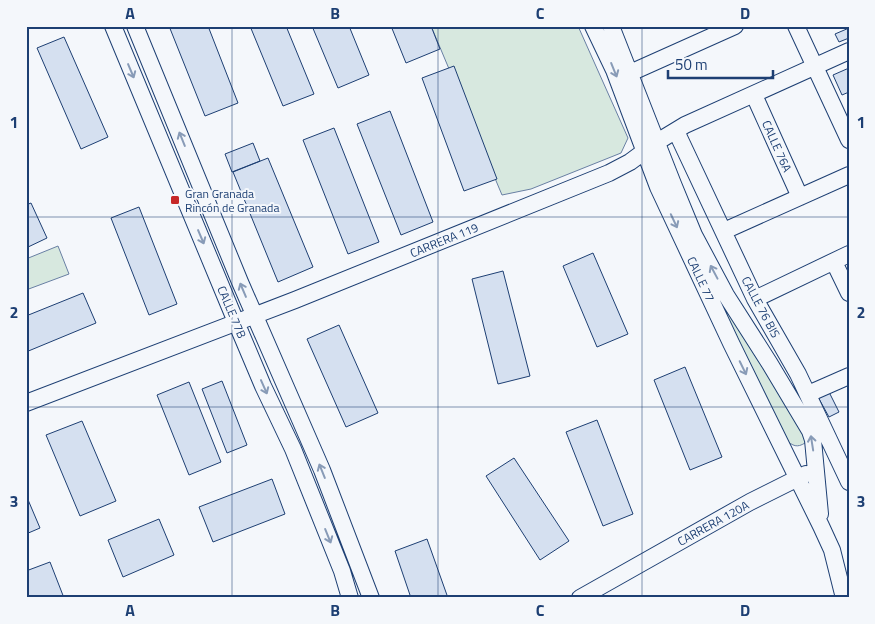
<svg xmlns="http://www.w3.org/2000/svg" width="875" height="624" font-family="'Titillium Web',sans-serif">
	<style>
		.green { fill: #d7e8df; stroke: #687fa3 }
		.building { fill: #d5e0f0; stroke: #1d3f73 }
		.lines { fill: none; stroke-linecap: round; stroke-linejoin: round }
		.minor-casing { stroke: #1d3f73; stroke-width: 18 }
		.minor { stroke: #f4f7fb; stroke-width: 16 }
		.oneway { stroke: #889bb7 }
		.grid { fill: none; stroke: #1d3f73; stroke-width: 1; stroke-opacity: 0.55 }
		.poi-dot { fill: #c62828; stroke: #f4f7fb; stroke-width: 2 }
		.labels { text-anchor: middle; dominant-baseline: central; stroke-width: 4; stroke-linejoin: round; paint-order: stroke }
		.street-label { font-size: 12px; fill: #1d3f73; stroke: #f4f7fb }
		.poi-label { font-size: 12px; fill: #1d3f73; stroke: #f4f7fb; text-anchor: start }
		.neatline { fill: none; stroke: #1d3f73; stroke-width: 2 }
		.grid-label { font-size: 16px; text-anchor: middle; font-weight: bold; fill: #1d3f73 }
	</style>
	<rect width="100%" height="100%" fill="#f4f7fb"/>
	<!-- green -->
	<path class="green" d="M431,26H578L628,138L621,153L531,189L502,195Z
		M58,246L69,274L26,290V259Z
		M705,271L808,437L805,443C797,448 793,446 786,440Z"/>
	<!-- building -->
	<path class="building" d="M169,26H208L238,103L205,116Z
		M250,26H286L314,94L283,106Z
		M312,26H349L369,75L338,88Z
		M391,26H431L440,49L406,63Z
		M849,28V38L839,42L835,34Z
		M64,37L108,137L81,149L37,48Z
		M454,66L497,179L464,191L422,78Z
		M849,68V92L842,95L833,75Z
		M390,111L433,222L401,235L357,124Z
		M334,128L379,242L348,254L303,140Z
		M253,143L260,161L232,172L225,154Z
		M268,158L313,267L278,282L233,172Z
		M31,203L47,238L26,248V205Z
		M139,207L177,304L149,315L111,218Z
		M593,253L628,334L597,347L563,266Z
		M503,271L530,376L498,384L472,279Z
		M83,293L96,323L26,352V316Z
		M339,325L378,413L346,427L307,339Z
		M685,367L722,457L690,470L654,380Z
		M222,381L247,445L227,453L202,389Z
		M189,382L221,462L189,475L157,395Z
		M829,392L839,412L829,417L818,397Z
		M597,420L633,514L603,526L566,432Z
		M82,421L116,501L80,516L46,435Z
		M514,458L569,541L540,560L486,476Z
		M272,479L285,514L213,542L199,507Z
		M26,495L40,528L26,534Z
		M159,519L174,555L123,577L108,540Z
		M427,539L448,598H411L395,551Z
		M50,562L64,598H26V571Z"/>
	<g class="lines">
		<defs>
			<path id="minor" d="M113,26L236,322L263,386L293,449L342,571L350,598
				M135,26L240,282L322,470L371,598
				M593,26L614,70L658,187L731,343L821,526L832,550L844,598
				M611,26L673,184L694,235L726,295L770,364L810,431L813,440L820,514
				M796,26L849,140
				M630,73L735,26
				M754,95L800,197
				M676,131L755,299L798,374L849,482
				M724,231L849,175
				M834,262L849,293
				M755,299L849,254
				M808,394L849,376
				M26,403L295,300L609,173L630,162L657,142L685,125L849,51
				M580,598L750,502L806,474"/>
		</defs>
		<!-- minor casing -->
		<use href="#minor" class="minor-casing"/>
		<!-- minor -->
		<use href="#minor" class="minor"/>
	</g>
	<!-- one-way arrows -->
	<defs><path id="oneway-shaft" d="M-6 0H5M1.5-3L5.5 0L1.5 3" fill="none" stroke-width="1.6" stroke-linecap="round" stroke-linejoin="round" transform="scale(1.25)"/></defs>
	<g class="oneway">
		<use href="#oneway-shaft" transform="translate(614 70) rotate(68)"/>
		<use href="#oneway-shaft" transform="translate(131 71) rotate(67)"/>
		<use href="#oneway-shaft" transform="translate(182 139) rotate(-112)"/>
		<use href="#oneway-shaft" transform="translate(674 221) rotate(65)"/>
		<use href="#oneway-shaft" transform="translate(201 237) rotate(67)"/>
		<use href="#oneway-shaft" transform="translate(714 272) rotate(-118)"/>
		<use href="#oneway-shaft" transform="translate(243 290) rotate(-113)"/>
		<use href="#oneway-shaft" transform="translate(743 368) rotate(64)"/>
		<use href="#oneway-shaft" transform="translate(264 387) rotate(66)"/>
		<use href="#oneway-shaft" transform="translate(812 443) rotate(-99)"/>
		<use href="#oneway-shaft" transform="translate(322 471) rotate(-112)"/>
		<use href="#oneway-shaft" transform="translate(328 536) rotate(68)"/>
	</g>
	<!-- grid -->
	<path class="grid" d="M232,26V598M438,26V598M642,26V598M26,217H849M26,407H849"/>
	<!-- markers -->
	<rect class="poi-dot" x="170" y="195" width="10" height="10" rx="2.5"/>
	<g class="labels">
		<!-- street labels -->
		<g class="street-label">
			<text transform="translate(777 146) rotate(66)">CALLE 76A</text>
			<text transform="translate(444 240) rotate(-22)">CARRERA 119</text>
			<text transform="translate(701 279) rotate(65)">CALLE 77</text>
			<text transform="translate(761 307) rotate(62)">CALLE 76 BIS</text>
			<text transform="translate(232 312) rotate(67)">CALLE 77B</text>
			<text transform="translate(713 523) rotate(-29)">CARRERA 120A</text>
		</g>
		<!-- poi labels -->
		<g class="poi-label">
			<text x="185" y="193">Gran Granada<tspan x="185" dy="14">Rincón de Granada</tspan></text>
		</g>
	</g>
	<!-- border -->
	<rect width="875" height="624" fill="none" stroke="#f4f7fb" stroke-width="55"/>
	<!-- scale -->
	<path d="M668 70v8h105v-8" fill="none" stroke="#1d3f73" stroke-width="2.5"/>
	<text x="675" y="70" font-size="15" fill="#1d3f73" stroke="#f4f7fb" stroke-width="4" paint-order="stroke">50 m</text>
	<rect x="28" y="28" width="820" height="568" class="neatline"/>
	<g class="grid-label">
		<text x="130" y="19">A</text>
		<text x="335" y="19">B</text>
		<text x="540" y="19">C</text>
		<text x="745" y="19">D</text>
		<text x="14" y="128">1</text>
		<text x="861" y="128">1</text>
		<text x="14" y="318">2</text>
		<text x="861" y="318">2</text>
		<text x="14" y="507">3</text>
		<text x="861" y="507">3</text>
		<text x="130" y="616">A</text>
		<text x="335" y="616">B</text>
		<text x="540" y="616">C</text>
		<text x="745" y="616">D</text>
	</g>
</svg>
